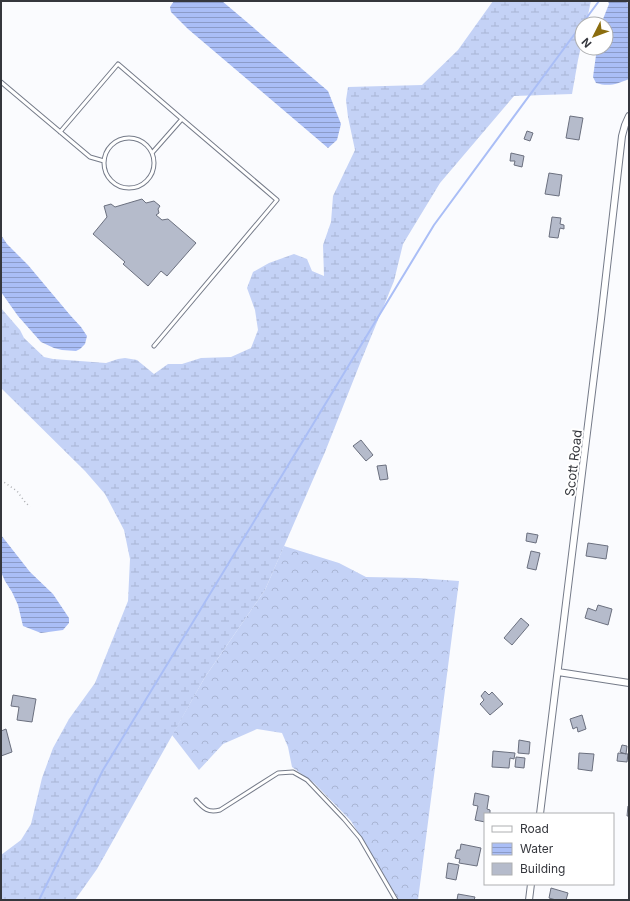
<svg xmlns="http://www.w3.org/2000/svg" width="630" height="901" font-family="Inter,sans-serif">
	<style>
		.forest { fill: url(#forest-crowns) }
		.wetland { fill: url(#wetland-marsh) }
		.water { fill: url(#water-rules) }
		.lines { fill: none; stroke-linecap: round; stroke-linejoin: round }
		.stream { stroke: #aabef6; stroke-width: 2 }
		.building { fill: #b5bbcb; stroke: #6b707f }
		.service-casing { stroke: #757b89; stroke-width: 5 }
		.minor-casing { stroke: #757b89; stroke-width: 8 }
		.path { stroke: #abadb1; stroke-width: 1.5; stroke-dasharray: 1 3; stroke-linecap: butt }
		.service { stroke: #fff; stroke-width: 3 }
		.minor { stroke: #fff; stroke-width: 6 }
		.labels { text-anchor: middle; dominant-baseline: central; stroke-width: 4; stroke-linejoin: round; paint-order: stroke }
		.street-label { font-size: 13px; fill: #35373d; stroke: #fff }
	</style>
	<defs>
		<pattern id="forest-crowns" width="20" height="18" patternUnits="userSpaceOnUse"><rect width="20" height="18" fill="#c4d2f6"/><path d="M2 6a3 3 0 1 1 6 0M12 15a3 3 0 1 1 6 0" fill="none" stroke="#a9b5d4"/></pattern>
		<pattern id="wetland-marsh" width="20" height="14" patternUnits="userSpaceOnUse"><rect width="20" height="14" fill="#c4d2f6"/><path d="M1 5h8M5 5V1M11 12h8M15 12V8" fill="none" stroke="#a9b5d4"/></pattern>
		<pattern id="water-rules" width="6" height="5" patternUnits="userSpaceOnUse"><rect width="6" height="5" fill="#aabef6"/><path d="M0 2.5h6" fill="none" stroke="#8b9bc8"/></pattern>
	</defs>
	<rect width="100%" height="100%" fill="#fafbfe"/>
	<!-- forest -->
	<path class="forest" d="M284,546L339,563L366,577L417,578L459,581L418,900H397L385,877L351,821L314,783L292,767L288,747L282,733L257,729L223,744L199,770L172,735L205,677L265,590Z"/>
	<!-- wetland -->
	<path class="wetland" d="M493,1H591L586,24H582V42L578,60L572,94L514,96L440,183L403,244L394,281L361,361L325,452L265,590L205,677L97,869L75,900H1V855L21,840L31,824L42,778L53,748L69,719L95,683L128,601L130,559L124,530L105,494L85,471L1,388V308L20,330L24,338L44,357L53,359L106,363L118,359L125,358L137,360L154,374L168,364H182L201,358L231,357L251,348L258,330L255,310L247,288L253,272L269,263L294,254L307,259L312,271L324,276L323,245L331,222L333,196L355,150L348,117L346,100L348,87L422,85L458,50Z"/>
	<!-- water -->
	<path class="water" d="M174,1H222L328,91L341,124L337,140L328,148L188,29L171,12L170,7Z
		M608,1H623L629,3V79C617,84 609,87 596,83L593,77L597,48H606V24H601L609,4Z
		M1,235L7,244L28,265L70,315L81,327L87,336L85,344L80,349L76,351L62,350L54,348L41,342L18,316L1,292Z
		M1,535L30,572L53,594L69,618V623L63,630L41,633L23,626L18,605L12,592L5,581L1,572Z"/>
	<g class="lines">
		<!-- stream -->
		<path class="stream" d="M582,24L599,1
			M39,900L103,770L434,225L582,24"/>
	</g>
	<!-- building -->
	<path class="building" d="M570,116L583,118L579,140L566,138Z
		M527,131L533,133L530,141L524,139Z
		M511,153L524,156L522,167L514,165L515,161H510Z
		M549,173L562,175L559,196L545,194Z
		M142,199L146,203L154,201L160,206L158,209L159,213L156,215L162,220L168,219L196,243L167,276L161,271L148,286L123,264L125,262L93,234L107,217L104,206L111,204L115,207Z
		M552,217L561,218L560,224L564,225V229L560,228L558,238L549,237Z
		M361,440L373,455L366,461L353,446Z
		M386,465L388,479L380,480L377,466Z
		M527,533L538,535L536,543L526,541Z
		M588,543L608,546L606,559L586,556Z
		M531,551L540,553L536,570L527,568Z
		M598,605L612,609L608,625L585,618L588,608L596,611Z
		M521,618L529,625L512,645L504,638Z
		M485,691L489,695L492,692L503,704L490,715L480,704L484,700L481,696Z
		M13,695L36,699L32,722L17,720L19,707L11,706Z
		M582,715L586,729L578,732L577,727L573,729L570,719Z
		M6,729L12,752L1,756V731Z
		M519,740L530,742L529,754L518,753Z
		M622,745L627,746L626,754L620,752Z
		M493,751L515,753L514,759L510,758L509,768L492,767Z
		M579,753L594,754L592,771L578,769Z
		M618,753L628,754L627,762L617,761Z
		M516,757L525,758L524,768L515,767Z
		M475,793L489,796L487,809L490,810V814H485V822L475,820L478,806L473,805Z
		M628,806H629V816H627Z
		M461,844L481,848L477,866L459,863L460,859L455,858L457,850H460Z
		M448,863L459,865L456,880L446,878Z
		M551,888L568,893L566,900H556L549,898Z
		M458,894L475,897L474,900H457Z"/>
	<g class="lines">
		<defs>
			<path id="service" d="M1,82L90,157L104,161
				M60,132L118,64L182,119
				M104 163a25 25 0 1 1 50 0a25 25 0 1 1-50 0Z
				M152,153L182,119L277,200L154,346
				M196,800C204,809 208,813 220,810L278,773L293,772L307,780L344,819L360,838L396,900"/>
			<path id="minor" d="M558,672L629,683
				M540,814L601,319L622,136L625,125L629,116
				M529,900L531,884"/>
		</defs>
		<!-- service casing -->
		<use href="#service" class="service-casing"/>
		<!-- minor casing -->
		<use href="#minor" class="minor-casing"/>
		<!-- path -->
		<path class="path" d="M1,480L17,491L25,502L30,507"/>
		<!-- service -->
		<use href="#service" class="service"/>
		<!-- minor -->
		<use href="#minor" class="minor"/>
	</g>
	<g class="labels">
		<!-- street labels -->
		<g class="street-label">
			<text transform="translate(573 463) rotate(-83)">Scott Road</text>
		</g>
	</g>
	<!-- border -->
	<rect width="630" height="901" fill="none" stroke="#35373d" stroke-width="4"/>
	<!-- legend -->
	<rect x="484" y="813" width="130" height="72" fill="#ffffff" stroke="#aeafb1"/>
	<rect x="492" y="826" width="20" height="6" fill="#ffffff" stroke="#aeafb1"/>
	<text x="520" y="833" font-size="12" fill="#35373d">Road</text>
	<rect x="492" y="843" width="20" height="12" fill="url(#water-rules)" stroke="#aeafb1"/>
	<text x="520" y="853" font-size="12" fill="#35373d">Water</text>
	<rect x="492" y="863" width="20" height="12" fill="#b5bbcb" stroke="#aeafb1"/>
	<text x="520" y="873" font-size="12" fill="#35373d">Building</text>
	<!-- north arrow -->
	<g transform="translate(594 36) rotate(228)"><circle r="19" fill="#ffffff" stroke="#aeafb1"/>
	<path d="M0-3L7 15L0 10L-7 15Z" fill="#8b6d0e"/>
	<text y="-6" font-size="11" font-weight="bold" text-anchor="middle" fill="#35373d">N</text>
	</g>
</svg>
